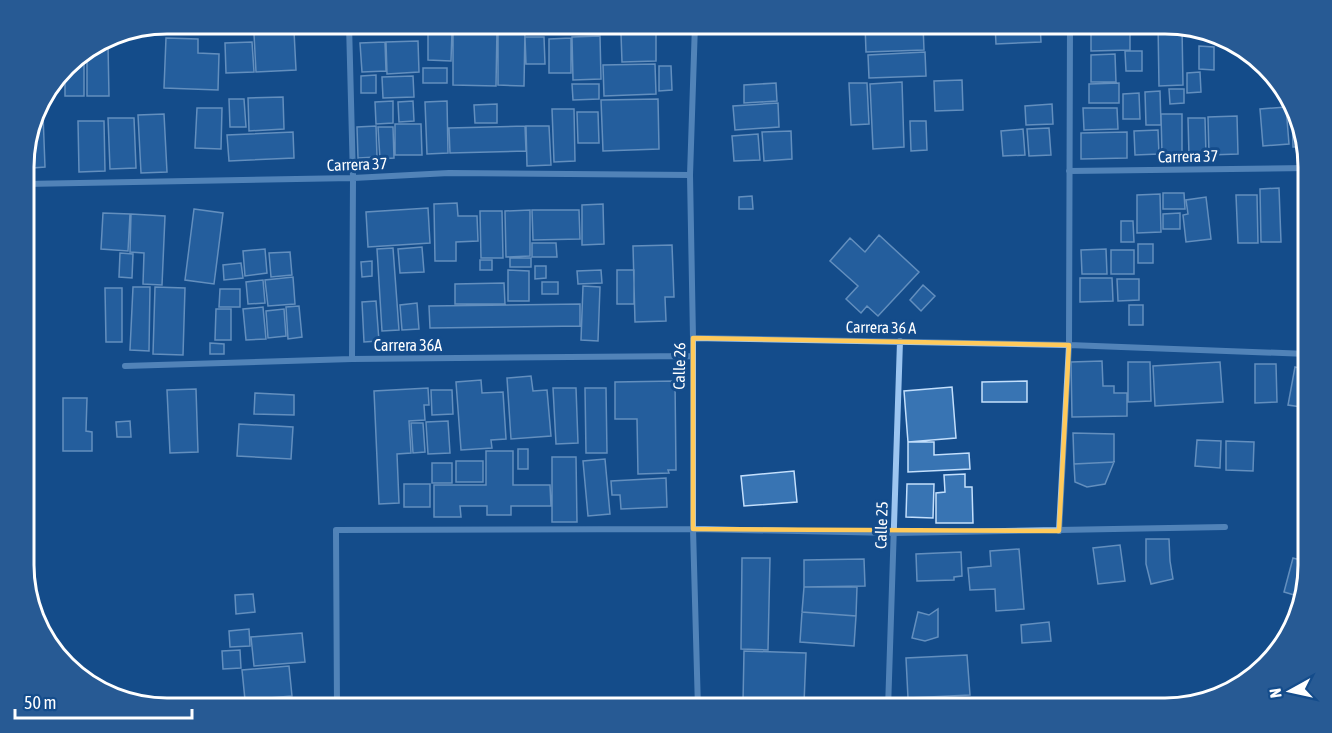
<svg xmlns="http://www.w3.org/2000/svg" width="1332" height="733" font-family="'Asap Condensed',sans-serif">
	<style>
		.building { fill: #3874b3; stroke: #c3dffc; stroke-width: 1.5 }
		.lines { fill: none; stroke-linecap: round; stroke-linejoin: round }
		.minor { stroke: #9cc5f0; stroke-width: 6 }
		.marked { fill: none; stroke: #ffca5b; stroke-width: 4.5; stroke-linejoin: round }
		.labels { text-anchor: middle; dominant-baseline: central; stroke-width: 6; stroke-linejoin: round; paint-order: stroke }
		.street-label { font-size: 16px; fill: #fff; stroke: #144c8b }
		.rim { fill: none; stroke: #fff; stroke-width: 3 }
	</style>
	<rect width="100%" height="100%" fill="#144c8b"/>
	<!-- building -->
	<path class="building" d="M865,24H923L924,50L866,52Z
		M995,24H1040L1041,42L996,44Z
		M1091,24H1130V50L1091,51Z
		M1158,24H1165L1182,28L1183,85L1159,86Z
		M453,28H497L496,86L453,85Z
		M498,28H525L524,86L498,85Z
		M294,31L296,70L256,72L254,34Z
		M428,31H452L451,61L428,60Z
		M656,33V61L622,62L621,34Z
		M600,36L601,79L573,80L572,37Z
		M525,37H544L545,64H526Z
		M166,38L198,39V53L219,54L218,90L164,88Z
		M571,38V73H549V39Z
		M418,41L419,72L387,74L386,42Z
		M252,42L254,72L226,73L225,43Z
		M385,42L386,71L362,72L360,43Z
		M97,45H108L109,96H87V51Z
		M1199,46L1214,47V70L1199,69Z
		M1125,51H1142V71H1126Z
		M84,52V96H65V70L73,60Z
		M925,52L926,76L869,78L868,55Z
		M1115,54L1116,82H1091V55Z
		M655,64L656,94L604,96L603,65Z
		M659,66H671L672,90L659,91Z
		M423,68H447V83H423Z
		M1200,72L1201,92L1187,93V73Z
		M376,75V93H361V76Z
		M413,76L414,97L383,98L382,77Z
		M962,80L963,110L935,111L934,81Z
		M902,82L904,147L873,149L870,84Z
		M776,83L777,101L744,103V85Z
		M849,83H867L869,124L851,125Z
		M1119,83V103H1089V84Z
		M572,84H599V99L573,100Z
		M1169,89H1184V103L1170,104Z
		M1160,91L1161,125H1146L1145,92Z
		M1139,93L1140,119H1123V94Z
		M283,97L284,129L249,131L248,98Z
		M229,99H244L246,127H230Z
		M658,99L659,149L603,151L601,100Z
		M393,101V123L376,124L375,102Z
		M413,101L414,121L399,122L398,102Z
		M447,101L448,153L427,154L425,102Z
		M778,103L779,127L735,130L733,106Z
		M497,104V123H475L474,105Z
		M1052,104L1053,124L1026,125L1025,106Z
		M1286,107L1289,144L1263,146L1260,109Z
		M197,108H222L221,149L195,148Z
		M1083,108H1117L1118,129L1084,130Z
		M552,109H574L575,161L554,162Z
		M1292,111L1304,147H1293Z
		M577,112H598L599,143H578Z
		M36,114H43L45,167L32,168L30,172H25V149Z
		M164,114L167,172L141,173L138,115Z
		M1161,114H1182V154H1162Z
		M1237,116L1238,154L1209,155L1208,117Z
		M108,118H134L136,168L110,169Z
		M1188,118H1205L1206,155L1189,156Z
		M78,121H104L105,171L79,172Z
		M910,121H926L927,150L911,151Z
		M395,124H421L422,155H395Z
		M376,126L377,157L358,158L357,127Z
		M525,126L526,151L450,153L449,128Z
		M526,126H549L551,165L527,166Z
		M378,127H393L394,158L380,159Z
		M1049,128L1051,155L1029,156L1027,129Z
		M1023,129L1025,155L1003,156L1001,131Z
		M1158,130L1159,154L1135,155L1134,131Z
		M791,131L792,159L764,161L762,132Z
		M293,132L294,158L229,161L227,135Z
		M1127,132V158L1081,159V133Z
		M758,134L760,160L734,161L732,136Z
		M1279,188L1281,242H1261L1260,189Z
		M1163,193H1184L1185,209H1163Z
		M1160,194L1161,232L1137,233V195Z
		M1236,195H1257L1258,243H1238Z
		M752,196L753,209H739V197Z
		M1206,197L1211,239L1186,242L1183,215L1188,214L1186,200Z
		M457,203L458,216H477L478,241L456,242V261H435L434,204Z
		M603,204L604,244L582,245V205Z
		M428,208L430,243L368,247L366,212Z
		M194,209L223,213L214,284L185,280Z
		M530,210V256L506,257L505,211Z
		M532,210H579L580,239L533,240Z
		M480,211H502L503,258H481Z
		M103,213L130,214L128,251L101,249Z
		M1180,213V229H1163V214Z
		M131,214L165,216L162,285L143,284L144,253L130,252Z
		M1121,221H1133L1134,242H1121Z
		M879,235L919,272L878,316L867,306L861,313L846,299L858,286L830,261L850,238L865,252Z
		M532,243H556L557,257H532Z
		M1138,244H1153V263H1138Z
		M672,245L674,297H665L666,321L635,322L633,246Z
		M422,247L424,272L400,273L398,249Z
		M393,248L399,330L382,331L377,249Z
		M265,249L267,273L245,276L243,251Z
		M1106,249L1107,274H1082L1081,250Z
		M1111,250H1134V274H1111Z
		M290,252L292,275L271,277L269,253Z
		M120,253L133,254L132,278L119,277Z
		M510,258H531V267H510Z
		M480,260H492V270H480Z
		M372,261V276L362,277L361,262Z
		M241,263L243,278L224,280L223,265Z
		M535,266H546V278L535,279Z
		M508,270L529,271V301H508Z
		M601,270L602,283L578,284L577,271Z
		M617,270H634V304H617Z
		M293,277L295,304L268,306L265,280Z
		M1080,278H1112L1113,301L1080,302Z
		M1117,279H1139V300L1118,301Z
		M263,280L265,303L248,304L246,282Z
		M542,282H558V294H542Z
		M504,283L505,304H455V284Z
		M923,285L935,296L921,311L910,300Z
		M583,286L600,287L598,341L581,340Z
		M133,287H150L149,351L130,350Z
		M155,287L185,288L183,355L153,354Z
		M105,288H122V342H106Z
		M220,289H240V307H219Z
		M376,301L379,341L364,342L362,302Z
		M417,303L419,329L402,330L400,305Z
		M580,304V326L430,328L429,306Z
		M1129,305H1143V325H1129Z
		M299,306L302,337L288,339L286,307Z
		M263,307L266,339L246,340L243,309Z
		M216,309H231V340H215Z
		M284,309L286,336L268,338L266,311Z
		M210,343L224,344V354H210Z
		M1102,361L1103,386H1114V393H1127V416L1072,417L1071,362Z
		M1128,362H1150L1151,401L1128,402Z
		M1220,362L1223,402L1155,406L1153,366Z
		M1255,364H1276L1277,402L1255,403Z
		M1295,367L1308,370V408L1288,405Z
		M531,376L533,391L547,390L551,436L511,439L507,378Z
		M481,380L482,393L503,392L506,439L491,440L492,448L461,450L456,382Z
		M675,381L676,470H668L669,473L638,474L637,419H615V382Z
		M1027,381V402H982V382Z
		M952,387L956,438L908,442L904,391Z
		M428,388L429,405H424L425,420L409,421L411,453L397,454L399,503L379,504L374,391Z
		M553,388H576L578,443L556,444Z
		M585,388H606L607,453H586Z
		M196,389L198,452L170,453L167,390Z
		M431,390H452L453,414L432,415Z
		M255,393L294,395V415L254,414Z
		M63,398H87L86,431L92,432V451H63Z
		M130,421L131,437H117L116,422Z
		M448,421L450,453L428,454L426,422Z
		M411,423H423L425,452L413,453Z
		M239,424L293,427L291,459L237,456Z
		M1073,433L1114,434V462L1074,464Z
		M1197,440L1221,441L1220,468L1195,466Z
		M1226,441L1254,442L1253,471L1226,470Z
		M908,442H934V455L969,453L970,469L908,472Z
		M518,449H528V469H518Z
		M486,451H513V485H550L551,506H511V515H487V506H460L461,517H434V485H486Z
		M552,457H576L577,522H552Z
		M605,459L610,514L588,516L583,461Z
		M456,461H483V482H456Z
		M1114,462L1105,484L1087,487L1075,482L1074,464Z
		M432,463H452V483H432Z
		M794,471L797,502L744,506L741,476Z
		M965,474V487H972L973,523H936V493L945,492L944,475Z
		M666,478L667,507L621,509L620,495H612L611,481Z
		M404,484H430V507H404Z
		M907,484H934L933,518L906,517Z
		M1146,539H1169L1170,561L1173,579L1151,584L1146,564Z
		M1120,545L1125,581L1098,584L1093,548Z
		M1019,549L1024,609L996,611L995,589L970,590L968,568L991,566L990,551Z
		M961,552L962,576L954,577V580L917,581L916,554Z
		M742,558H770L768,650L741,649Z
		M1293,558L1308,562V575L1301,597L1284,592Z
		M864,559L865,586L804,587V560Z
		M804,587H857L856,616L802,612Z
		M253,594L255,612L236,614L235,595Z
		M938,609V637L925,641L912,638L918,612L929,615Z
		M802,612L856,616L854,646L800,642Z
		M1049,622L1051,641L1022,643L1021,625Z
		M249,629L250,646L230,647L229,631Z
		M302,633L305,662L254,666L251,637Z
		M240,650L241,668L223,669L222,651Z
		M744,651L806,653L804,704L743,702Z
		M967,655L970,695L908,698L906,658Z
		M289,666L292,696L245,700L242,670Z
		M293,702L294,709H238L237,707Z
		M743,702L792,706V709H742Z"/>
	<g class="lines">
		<!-- minor -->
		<path class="minor" d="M349,24L353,178L352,359
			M695,24L690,175L693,338V529L698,709
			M1069,171L1308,168
			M25,184L353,178L449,173L690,175
			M693,338L1069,345L1308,354
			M125,366L352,359L692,356
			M1059,531L1069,345L1070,24
			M337,709L336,530L693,529L894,533L1225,527
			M888,709L900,341"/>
	</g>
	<!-- marked area -->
	<path d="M0 0H1332V733H0ZM693,338L1069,345L1059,531L693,529Z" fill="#144c8b" fill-opacity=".55" fill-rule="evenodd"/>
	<path class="marked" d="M693,338L1069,345L1059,531L693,529Z"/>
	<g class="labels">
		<!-- street labels -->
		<g class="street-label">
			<text transform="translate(1188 156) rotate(-1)">Carrera 37</text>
			<text transform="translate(357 164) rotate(-2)">Carrera 37</text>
			<text transform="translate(881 327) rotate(1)">Carrera 36 A</text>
			<text x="408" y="345">Carrera 36A</text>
			<text transform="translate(679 366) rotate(-89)">Calle 26</text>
			<text transform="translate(881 525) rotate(-88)">Calle 25</text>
		</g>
	</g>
	<!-- crop -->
	<path d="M0 0H1332V733H0ZM167 34H1165A133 133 0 0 1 1298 167V565A133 133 0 0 1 1165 698H167A133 133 0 0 1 34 565V167A133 133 0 0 1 167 34Z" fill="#275a94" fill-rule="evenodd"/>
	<path class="rim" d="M167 34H1165A133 133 0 0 1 1298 167V565A133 133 0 0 1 1165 698H167A133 133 0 0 1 34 565V167A133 133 0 0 1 167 34Z"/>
	<!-- north arrow -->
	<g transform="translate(1290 691) rotate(262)" stroke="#144c8b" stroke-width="4.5" paint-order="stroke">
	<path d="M0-4.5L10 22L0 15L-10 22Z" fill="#ffffff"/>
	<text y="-9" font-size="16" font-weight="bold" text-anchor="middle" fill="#ffffff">N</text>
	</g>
	<!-- scale -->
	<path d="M15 709v9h177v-9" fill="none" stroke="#ffffff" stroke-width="3"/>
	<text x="24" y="709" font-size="18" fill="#ffffff" stroke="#144c8b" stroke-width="4.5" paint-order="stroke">50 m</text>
</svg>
